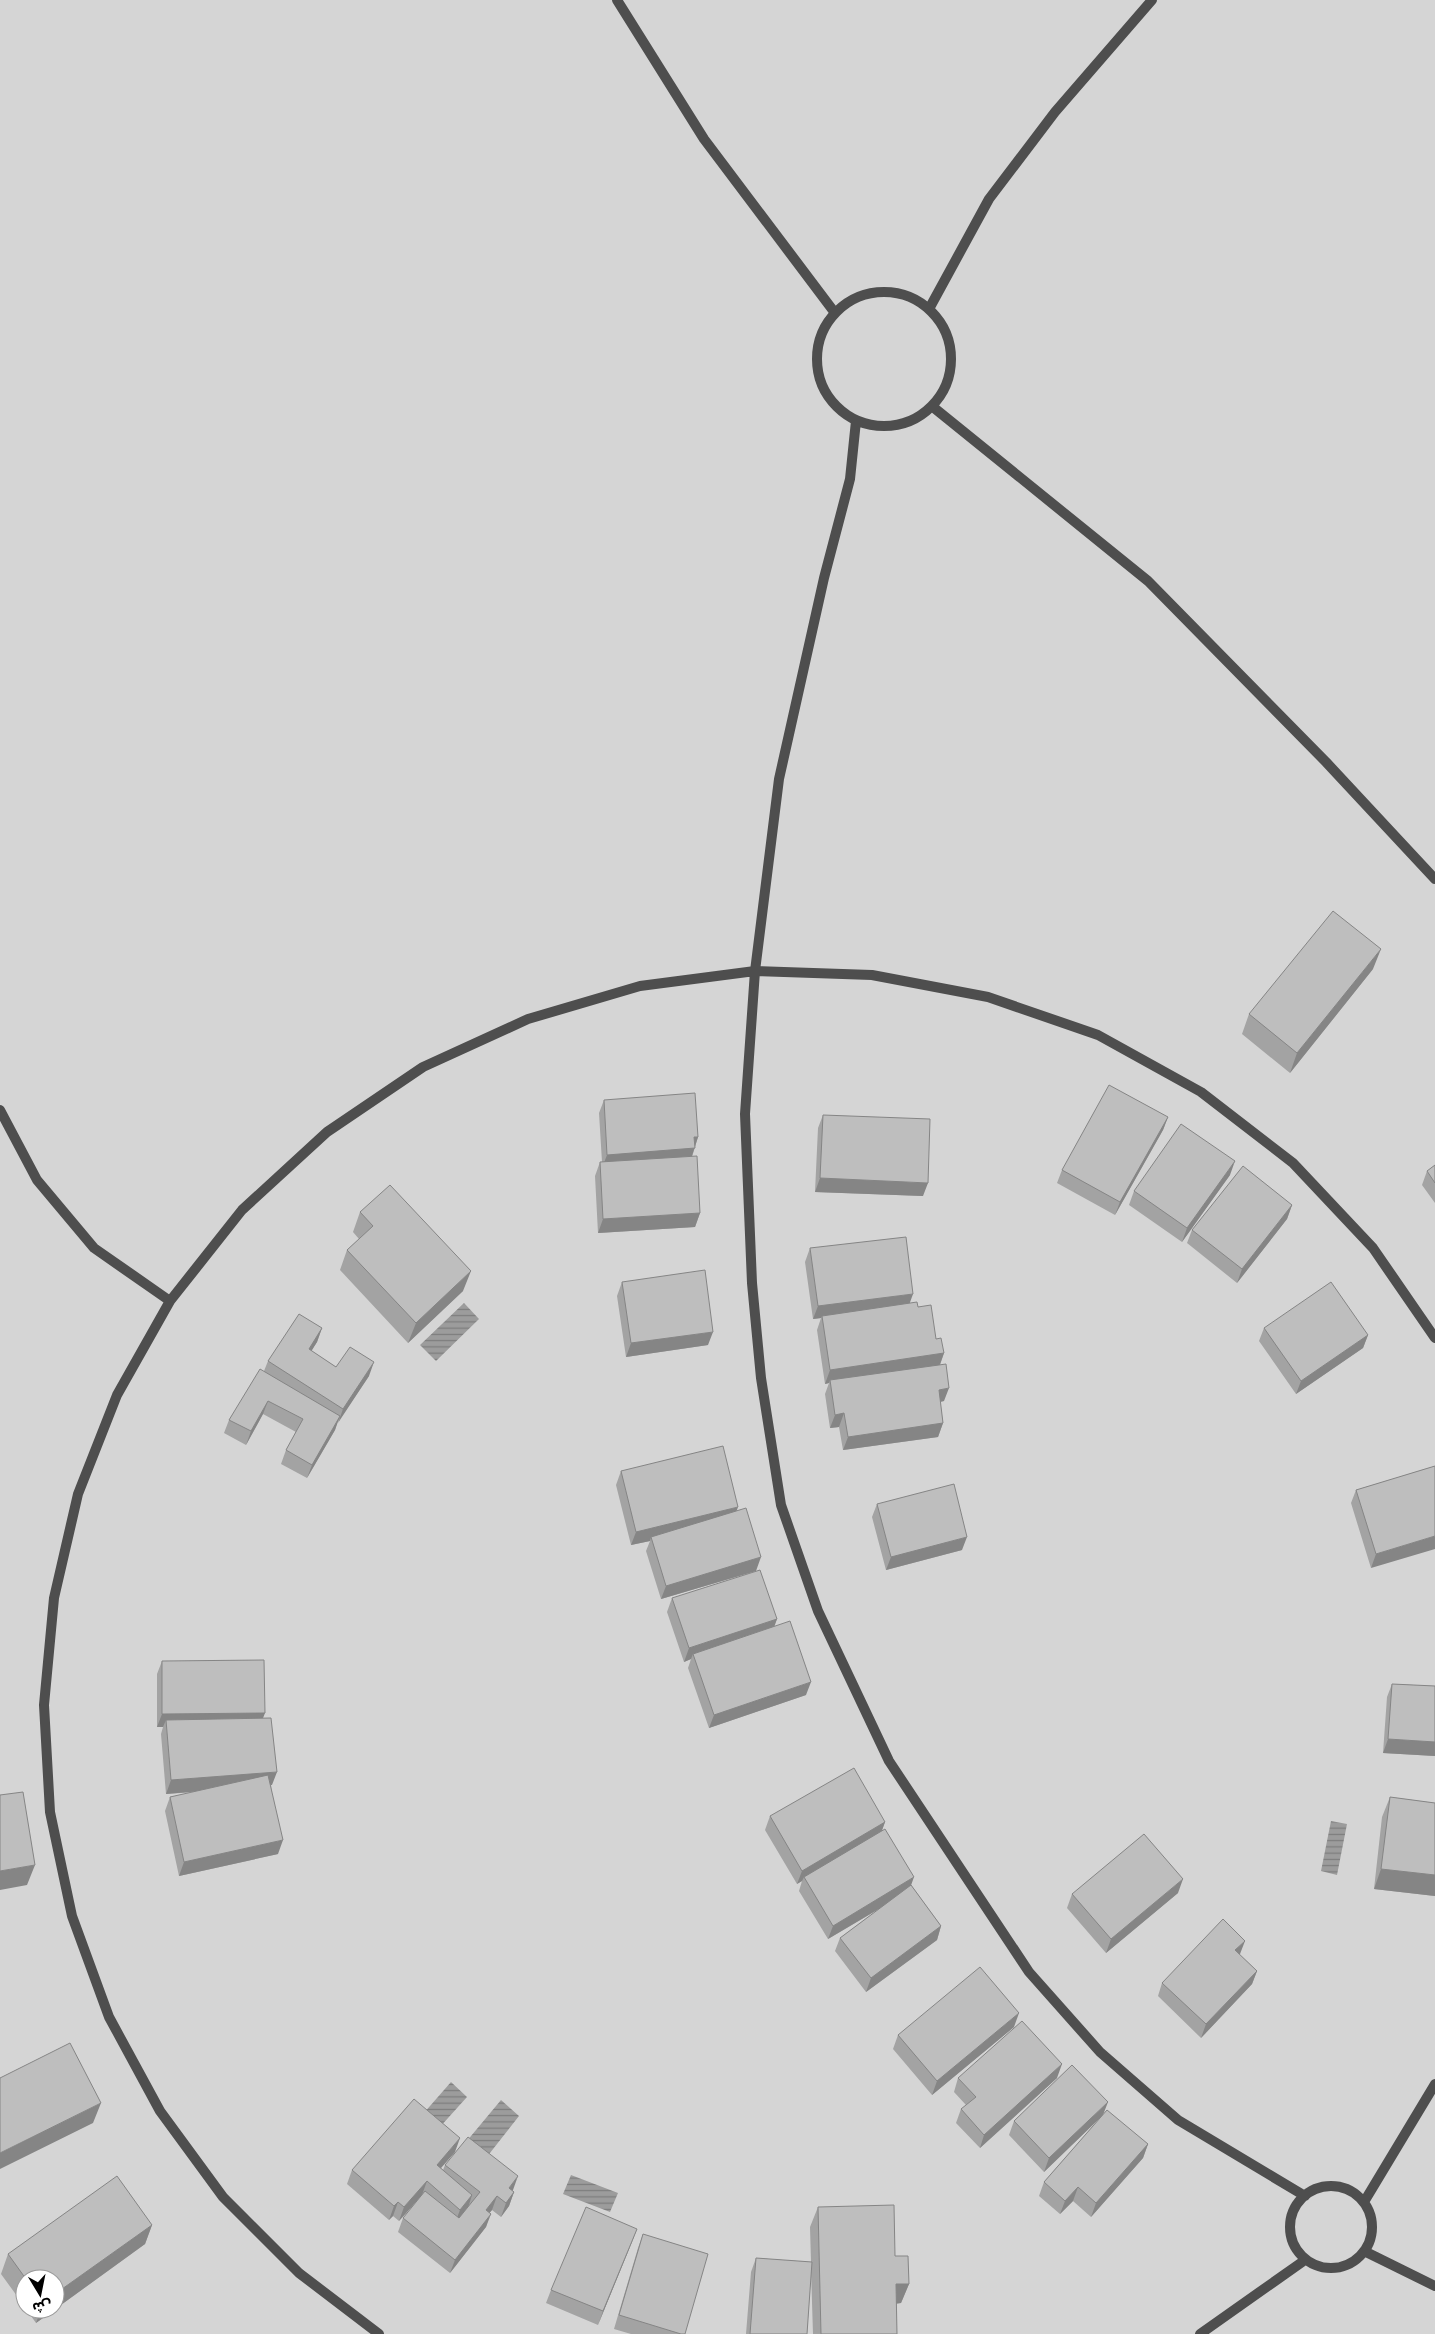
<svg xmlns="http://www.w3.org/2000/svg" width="1435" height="2334" font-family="'Open Sans','Noto Sans Arabic',sans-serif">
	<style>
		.green { fill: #d5d5d5; fill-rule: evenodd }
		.water { fill: url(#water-rules) }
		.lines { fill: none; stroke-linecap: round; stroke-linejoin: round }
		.street { stroke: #4e4e4e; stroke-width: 10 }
		.wall { fill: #a3a3a3 }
		.shaded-wall { fill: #858585 }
		.building { fill: #bebebe; stroke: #858585 }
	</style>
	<defs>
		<pattern id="water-rules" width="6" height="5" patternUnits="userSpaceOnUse" patternTransform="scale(1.25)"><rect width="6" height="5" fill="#9c9c9c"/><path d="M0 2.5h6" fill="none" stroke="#7d7d7d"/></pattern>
	</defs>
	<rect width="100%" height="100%" fill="#fff"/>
	<!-- green -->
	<path class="green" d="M0,0H1435V2334H0ZM25,2279H55V2309H25Z"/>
	<!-- water -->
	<path class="water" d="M464,1303L479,1319L436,1361L420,1345Z
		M1331,1821L1347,1824L1337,1875L1321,1871Z
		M451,2082L467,2097L439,2128L423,2114Z
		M501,2100L519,2116L486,2158L466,2142Z
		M571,2175L618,2193L610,2212L563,2194Z"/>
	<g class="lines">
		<!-- street -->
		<path class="street" d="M617,0L704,139L835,313
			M817 359a67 67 0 1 1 134 0a67 67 0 1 1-134 0Z
			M929,309L989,199L1055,112L1152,0
			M933,407L1148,581L1326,762L1435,879
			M856,421L850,479L824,578L779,779L755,971L745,1114L752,1283L761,1378L781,1505L818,1611L889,1761L1029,1972L1100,2052L1178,2120L1305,2196
			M0,1110L37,1180L94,1248L170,1301
			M1290 2227a41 41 0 1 1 82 0a41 41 0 1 1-82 0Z
			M1364,2202L1435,2084
			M1364,2251L1435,2286
			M379,2334L299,2273L223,2197L160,2111L109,2017L72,1916L50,1812L44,1705L54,1598L78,1494L117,1395L170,1301L242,1210L327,1132L423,1067L528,1019L640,986L755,971L872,975L988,997L1098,1035L1201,1092L1293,1163L1373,1248L1435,1338
			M1200,2334L1305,2260"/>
	</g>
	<!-- wall -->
	<path class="wall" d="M1373,969L1290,1073L1242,1034L1249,1014Z
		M604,1100L698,1137L692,1157L700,1213L695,1227L598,1233L595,1176L600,1162H602L599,1113Z
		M823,1115L923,1196L815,1192L818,1128Z
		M1168,1117L1163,1130L1115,1215L1057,1183L1062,1170Z
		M1435,1165V1203L1422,1185L1427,1171Z
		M1230,1175L1182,1242L1129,1205L1134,1191Z
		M1292,1205L1287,1219L1237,1283L1187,1243L1192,1230Z
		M360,1212L463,1291L408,1343L340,1270L347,1250L359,1239L353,1232Z
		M810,1248L910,1303L918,1307L944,1353L940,1365L944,1401L940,1402L943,1423L938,1437L843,1450L839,1427L830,1428L825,1394L829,1383L825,1384L817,1330L821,1318L813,1319L805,1262Z
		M622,1282L708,1345L626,1357L617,1296Z
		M322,1328L317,1342L311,1351L336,1367L369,1376L337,1423L335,1430L307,1478L281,1464L286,1450L296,1432L263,1414L246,1445L224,1433L229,1420L264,1371L268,1361Z
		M1264,1328L1368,1335L1363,1348L1296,1394L1259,1341Z
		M1435,1466L1371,1568L1351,1503L1356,1490Z
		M621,1471L737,1511L756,1571L661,1599L646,1551L650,1541L631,1545L616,1485Z
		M877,1504L962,1550L886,1570L872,1517Z
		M672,1598L777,1619L774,1626L806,1695L709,1728L688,1668L691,1659L684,1662L667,1612Z
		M162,1661L263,1718L272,1785H271L278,1854L179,1876L165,1811L170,1797L195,1792L166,1794L161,1734L163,1727H157V1674Z
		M1392,1684L1435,1686V1756L1383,1753L1387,1697Z
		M1390,1797L1435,1803V1896L1374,1889L1382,1817Z
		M770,1816L885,1822L882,1830L911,1885L941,1926L937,1940L866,1992L835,1951L840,1938L879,1909L828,1939L799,1891L802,1881L797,1884L765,1830Z
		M1178,1893L1106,1953L1067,1908L1072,1894Z
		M1240,1955L1257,1971L1252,1984L1201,2038L1158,1996L1162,1983Z
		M1014,2027L932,2095L893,2049L898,2035Z
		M958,2078H1057L980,2148L956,2123L961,2109L966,2105L954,2092Z
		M1103,2115L1148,2144L1143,2158L1091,2217L1073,2201L1060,2214L1039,2196L1044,2182L1102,2116L1044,2172L1009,2135L1014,2121Z
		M455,2152L441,2168L443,2170L445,2165L513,2190H512L514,2192L509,2206L501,2217L492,2210L490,2212L486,2227L450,2273L398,2232L403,2218L422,2195L399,2221L393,2216L389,2220L347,2184L352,2170Z
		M818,2207L895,2256L909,2284L901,2303L896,2304L897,2334H813L811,2270L807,2334H746L751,2272L756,2258L811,2262L810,2227Z
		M152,2225L145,2244L36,2323L26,2309H55V2279H25V2307L1,2274L8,2254Z
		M637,2229L598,2325L546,2303L551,2290Z
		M643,2234L685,2334H631L614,2329L638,2248Z"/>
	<!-- shaded-wall -->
	<path class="shaded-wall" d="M1381,949L1373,969L1290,1073L1297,1053Z
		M1168,1117L1163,1130L1115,1215L1120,1202Z
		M694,1137H698L690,1162L602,1168L607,1155Z
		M1235,1161L1230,1175L1182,1242L1187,1228Z
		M820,1178L928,1183L923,1196L815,1192Z
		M1292,1205L1287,1219L1237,1283L1242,1269Z
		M700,1213L695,1227L598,1233L603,1219Z
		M471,1271L463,1291L408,1343L416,1323Z
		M913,1294L908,1308L822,1316L821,1318L813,1319L818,1306Z
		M322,1328L317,1342L304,1363L309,1349Z
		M713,1332L708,1345L626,1357L631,1343Z
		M1368,1335L1363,1348L1296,1394L1301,1381Z
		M944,1353L939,1367L830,1380L829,1383L825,1384L830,1370Z
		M374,1362L369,1376L338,1423L343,1409Z
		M949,1388L944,1401L934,1403L939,1390Z
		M268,1401L263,1414L246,1445L251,1431Z
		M844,1413L839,1427L830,1428L835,1415Z
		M340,1416L335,1430L307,1478L312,1465Z
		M943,1423L938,1437L843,1450L848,1437Z
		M738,1507L733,1521L651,1537L650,1541L631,1545L636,1532Z
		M1435,1536V1549L1371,1568L1376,1554Z
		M967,1537L962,1550L886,1570L891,1557Z
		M761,1557L756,1571L661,1599L666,1586Z
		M777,1619L772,1633L693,1654L691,1659L684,1662L689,1648Z
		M811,1682L806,1695L709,1728L714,1715Z
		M265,1713L260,1726L166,1720L163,1727H157L162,1714Z
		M1388,1739L1435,1742V1756L1383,1753Z
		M277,1772L272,1785L166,1794L171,1780Z
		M885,1822L880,1836L804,1877L802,1881L797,1884L802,1871Z
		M283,1840L278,1854L179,1876L184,1862Z
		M35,1865L27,1885L0,1890V1871Z
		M1381,1869L1435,1875V1896L1374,1889Z
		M914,1877L909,1891L828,1939L833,1926Z
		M1183,1879L1178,1893L1106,1953L1111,1939Z
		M941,1926L937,1940L866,1992L871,1978Z
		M1245,1941L1240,1954L1230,1964L1235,1950Z
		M1257,1971L1252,1984L1201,2038L1206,2024Z
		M1019,2013L1014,2027L932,2095L937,2081Z
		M1062,2064L1057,2078L980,2148L984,2135Z
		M1108,2102L1103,2115L1044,2172L1049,2158Z
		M101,2103L93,2123L0,2169V2153Z
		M460,2138L455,2152L432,2178L437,2165Z
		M1148,2144L1143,2158L1091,2217L1096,2203Z
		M518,2176L513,2190L504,2201L509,2188Z
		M427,2181L422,2195L399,2221L404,2207Z
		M1078,2187L1073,2201L1060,2214L1065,2201Z
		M514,2192L509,2206L501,2217L506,2203Z
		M472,2195L468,2208L455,2223L460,2210Z
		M497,2196L492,2210L481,2223L486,2210Z
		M398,2202L393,2216L389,2220L394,2206Z
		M491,2214L486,2227L450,2273L455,2260Z
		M152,2225L145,2244L36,2323L41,2309H55V2294Z
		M637,2229L632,2242L598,2325L603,2311Z
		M896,2284H909L901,2303L889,2304Z"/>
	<!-- building -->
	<path class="building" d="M1333,911L1381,949L1297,1053L1249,1014Z
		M1109,1085L1168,1117L1120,1202L1062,1170Z
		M695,1093L698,1137H694L695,1148L607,1155L604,1100Z
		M823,1115L930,1119L928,1183L820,1178Z
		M1181,1124L1235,1161L1187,1228L1134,1191Z
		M697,1156L700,1213L603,1219L600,1162Z
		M1435,1165V1183L1427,1171Z
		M1243,1166L1292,1205L1242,1269L1192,1230Z
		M390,1185L471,1271L416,1323L347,1250L373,1226L360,1212Z
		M906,1237L913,1294L818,1306L810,1248Z
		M705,1270L713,1332L631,1343L622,1282Z
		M1331,1282L1368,1335L1301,1381L1264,1328Z
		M917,1302L918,1307L931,1305L936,1339L941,1338L944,1353L830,1370L822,1316Z
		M299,1314L322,1328L309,1349L336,1367L350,1347L374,1362L343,1409L268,1361Z
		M946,1364L949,1388L939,1390L943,1423L848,1437L844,1413L835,1415L830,1380Z
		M260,1369L340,1416L312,1465L286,1450L303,1419L268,1401L251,1431L229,1420Z
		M723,1446L738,1507L636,1532L621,1471Z
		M1435,1466V1536L1376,1554L1356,1490Z
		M954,1484L967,1537L891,1557L877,1504Z
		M746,1508L761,1557L666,1586L651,1537Z
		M760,1570L777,1619L689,1648L672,1598Z
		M790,1621L811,1682L714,1715L693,1654Z
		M264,1660L265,1713L162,1714V1661Z
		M1392,1684L1435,1686V1742L1388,1739Z
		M271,1718L277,1772L171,1780L166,1720Z
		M854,1768L885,1822L802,1871L770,1816Z
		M268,1775L283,1840L184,1862L170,1797Z
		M23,1792L35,1865L0,1871V1795Z
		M1390,1797L1435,1803V1875L1381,1869Z
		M885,1829L914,1877L833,1926L804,1877Z
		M1144,1834L1183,1879L1111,1939L1072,1894Z
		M911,1885L941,1926L871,1978L840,1938Z
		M1223,1919L1245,1941L1235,1950L1257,1971L1206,2024L1162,1983Z
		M980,1967L1019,2013L937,2081L898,2035Z
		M1022,2021L1062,2064L984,2135L961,2109L976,2097L958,2078Z
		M70,2043L101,2103L0,2153V2078Z
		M1072,2065L1108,2102L1049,2158L1014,2121Z
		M414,2099L460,2138L437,2165L472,2195L460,2210L427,2181L404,2207L398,2202L394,2206L352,2170Z
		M1107,2110L1148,2144L1096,2203L1078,2187L1065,2201L1044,2182Z
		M468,2137L518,2176L509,2188L514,2192L506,2203L497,2196L486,2210L491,2214L455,2260L403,2218L425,2191L459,2218L480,2192L445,2165Z
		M117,2176L152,2225L55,2294V2279H26L8,2254Z
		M894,2205L895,2256H908L909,2284H896L897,2334H821L818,2207Z
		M586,2207L637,2229L603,2311L551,2290Z
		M643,2234L708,2254L685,2334H681L619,2315Z
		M756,2258L812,2262L807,2334H750Z"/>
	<!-- north arrow -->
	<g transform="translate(40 2294) rotate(170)"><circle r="24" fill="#ffffff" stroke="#999999"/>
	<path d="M0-4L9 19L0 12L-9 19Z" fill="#000000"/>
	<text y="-8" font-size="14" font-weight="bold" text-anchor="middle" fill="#000000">ش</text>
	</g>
</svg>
